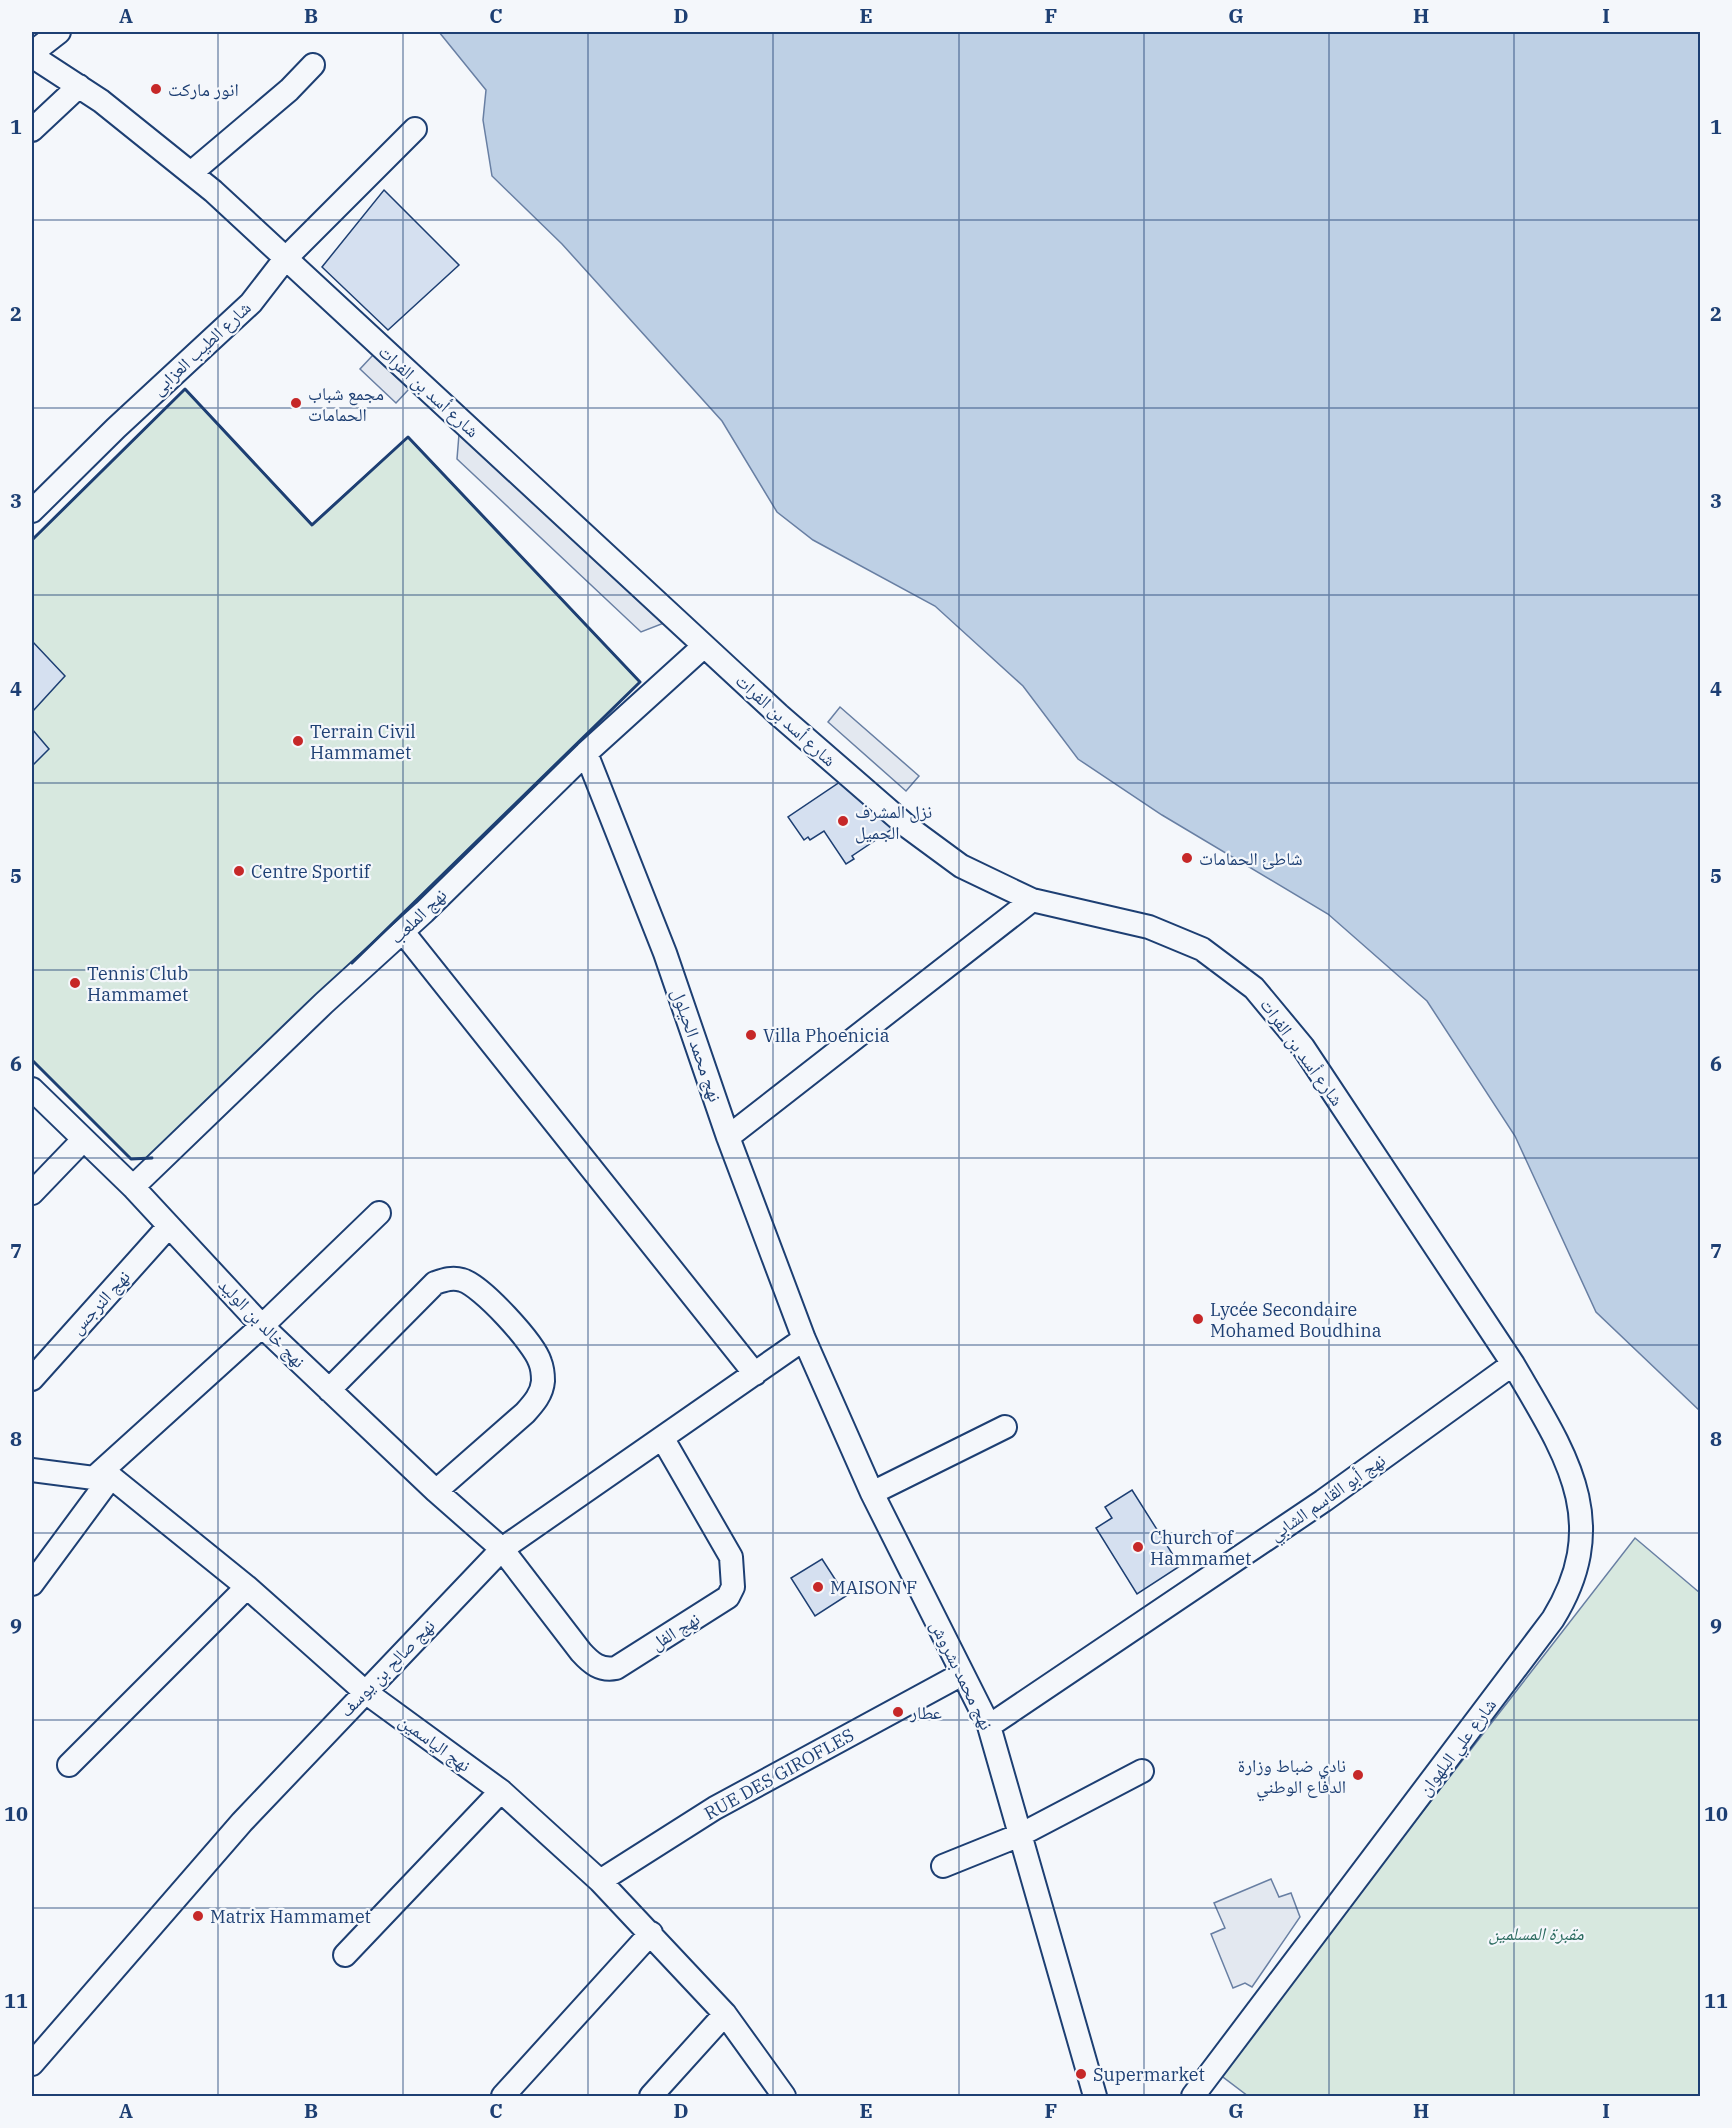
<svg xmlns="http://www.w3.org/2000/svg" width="1732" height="2128" font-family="'IBM Plex Serif','Noto Naskh Arabic',serif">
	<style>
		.green { fill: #d7e8df; stroke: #687fa3; stroke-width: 1.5 }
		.parking { fill: #e3e8f0; stroke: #687fa3; stroke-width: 1.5 }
		.water { fill: #bed0e5; stroke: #687fa3; stroke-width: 1.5 }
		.building { fill: #d5e0f0; stroke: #1d3f73; stroke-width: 1.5 }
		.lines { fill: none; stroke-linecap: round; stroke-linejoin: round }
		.minor-casing { stroke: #1d3f73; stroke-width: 26 }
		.minor { stroke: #f4f7fb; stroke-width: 22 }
		.wall { stroke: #1d3f73; stroke-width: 3 }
		.grid { fill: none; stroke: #1d3f73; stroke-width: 1.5; stroke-opacity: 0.55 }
		.poi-dot { fill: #c62828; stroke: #f4f7fb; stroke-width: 2 }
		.labels { text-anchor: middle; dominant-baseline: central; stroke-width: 4.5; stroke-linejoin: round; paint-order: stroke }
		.poi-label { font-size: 18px; fill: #1d3f73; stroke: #f4f7fb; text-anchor: start }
		.street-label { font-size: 18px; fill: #1d3f73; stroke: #f4f7fb }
		.park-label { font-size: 18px; font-style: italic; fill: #2c6c60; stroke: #f4f7fb }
		.neatline { fill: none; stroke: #1d3f73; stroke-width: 2 }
		.grid-label { font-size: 20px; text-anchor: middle; font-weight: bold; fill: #1d3f73 }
	</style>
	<rect width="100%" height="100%" fill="#f4f7fb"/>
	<!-- green -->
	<path class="green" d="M185,389L312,524L408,437L640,682L152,1158L131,1159L32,1060V540Z
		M1635,1538L1700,1593V2096H1248L1219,2074Z"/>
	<!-- parking -->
	<path class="parking" d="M373,355L409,389L396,403L360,369Z
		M459,434L664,623L641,632L457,459Z
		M840,707L919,776L906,791L828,722Z
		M1271,1879L1279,1897L1291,1893L1300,1917L1252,1987L1245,1983L1233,1988L1211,1934L1225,1928L1214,1903Z"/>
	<!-- water -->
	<path class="water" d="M439,32H1700V1411L1596,1312L1515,1136L1427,1001L1328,914L1162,815L1078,759L1023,686L935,606L813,540L777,512L722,421L562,244L492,176L483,120L486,90Z"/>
	<!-- building -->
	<path class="building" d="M384,190L459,265L388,330L322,267Z
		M32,641L65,676L32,712Z
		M32,729L49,749L32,766Z
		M840,782L898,825L852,856L854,859L846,864L824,831L810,840L808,837L804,840L788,817Z
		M1132,1490L1180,1566L1137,1594L1096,1528L1112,1518L1105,1507Z
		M822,1559L846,1596L815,1616L791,1578Z"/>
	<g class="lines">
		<defs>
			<path id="minor" d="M32,53L59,32
				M32,56L101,101L213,191L779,715L908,827L961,866L1032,900L1149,927L1202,949L1254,988L1303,1047L1513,1364C1564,1452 1614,1520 1553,1619L1193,2096
				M32,130L79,86
				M191,173L289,90L313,65
				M32,511L116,428L251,303L285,259L415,129
				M586,753L665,953L728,1137L804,1339L872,1493L989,1726L1095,2096
				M403,932L755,1374
				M32,1089L133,1187L262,1326L436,1491L502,1549L581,1652C591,1663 600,1671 616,1668L728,1597L733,1587L731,1557L663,1439
				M728,1137L1032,900
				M133,1187L324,1003L424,912L586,753L704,646
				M32,1193L83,1140
				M32,1379L169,1226
				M329,1390L435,1283C444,1280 452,1277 462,1280C481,1285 534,1343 540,1362C542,1367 543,1376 543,1381C542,1394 534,1403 525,1413L436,1491
				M32,1470L94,1478L111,1477L247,1587L364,1691L501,1791L600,1881L725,2014L784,2096
				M94,1478L262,1326L379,1213
				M872,1493L1005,1427
				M32,1584L111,1477
				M989,1726L1323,1501L1513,1364
				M69,1765L247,1587
				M943,1866L1020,1835L1142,1771
				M600,1881L715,1808L962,1674
				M345,1955L501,1791
				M32,2064L242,1822L502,1549L804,1339
				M503,2096L651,1933
				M651,2096L725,2014"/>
		</defs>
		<!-- minor casing -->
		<use href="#minor" class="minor-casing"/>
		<!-- minor -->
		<use href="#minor" class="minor"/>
		<!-- wall -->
		<path class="wall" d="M32,540L185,389L312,525L408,437L640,682L352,963
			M32,1060L131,1159L152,1158"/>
	</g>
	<!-- grid -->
	<path class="grid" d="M218,32V2096M403,32V2096M588,32V2096M773,32V2096M959,32V2096M1144,32V2096M1329,32V2096M1514,32V2096M32,220H1700M32,408H1700M32,595H1700M32,783H1700M32,970H1700M32,1158H1700M32,1345H1700M32,1533H1700M32,1720H1700M32,1908H1700"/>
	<!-- markers -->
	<g class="poi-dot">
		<circle cx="156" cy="89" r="6"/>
		<circle cx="296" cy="403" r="6"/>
		<circle cx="298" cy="741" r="6"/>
		<circle cx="843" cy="821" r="6"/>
		<circle cx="1187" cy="858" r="6"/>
		<circle cx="239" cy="871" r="6"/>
		<circle cx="75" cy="983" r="6"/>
		<circle cx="751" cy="1035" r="6"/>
		<circle cx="1198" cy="1319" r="6"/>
		<circle cx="1138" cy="1547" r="6"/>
		<circle cx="818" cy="1587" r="6"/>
		<circle cx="898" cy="1712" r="6"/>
		<circle cx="1358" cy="1775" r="6"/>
		<circle cx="198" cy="1916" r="6"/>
		<circle cx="1081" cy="2074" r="6"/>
	</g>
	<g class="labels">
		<!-- poi labels -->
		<g class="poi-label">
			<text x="168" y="89">انور ماركت</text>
			<text x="308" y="393">مجمع شباب<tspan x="308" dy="21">الحمامات</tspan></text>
			<text x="310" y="731">Terrain Civil<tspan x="310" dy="21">Hammamet</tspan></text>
			<text x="855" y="811">نزل المشرف<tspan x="855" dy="21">الجميل</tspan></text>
			<text x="1199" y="858">شاطئ الحمامات</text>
			<text x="251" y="871">Centre Sportif</text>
			<text x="87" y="973">Tennis Club<tspan x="87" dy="21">Hammamet</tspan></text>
			<text x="763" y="1035">Villa Phoenicia</text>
			<text x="1210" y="1309">Lycée Secondaire<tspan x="1210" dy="21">Mohamed Boudhina</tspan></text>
			<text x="1150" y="1537">Church of<tspan x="1150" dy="21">Hammamet</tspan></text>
			<text x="830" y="1587">MAISON F</text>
			<text x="910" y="1712">عطار</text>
			<text x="1346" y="1765" text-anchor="end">نادي ضباط وزارة<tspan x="1346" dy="21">الدفاع الوطني</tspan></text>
			<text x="210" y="1916">Matrix Hammamet</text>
			<text x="1093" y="2074">Supermarket</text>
		</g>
		<!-- street labels -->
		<g class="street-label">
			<text transform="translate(201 348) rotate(-43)">شارع الطيب العزابى</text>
			<text transform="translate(429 391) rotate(42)">شارع أسد بن الفرات</text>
			<text transform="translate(786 720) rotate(42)">شارع أسد بن الفرات</text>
			<text transform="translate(418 916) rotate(-44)">نهج الملعب</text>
			<text transform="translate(697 1045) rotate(71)">نهج محمد الحيلول</text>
			<text transform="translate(1302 1052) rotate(54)">شارع أسد بن الفرات</text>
			<text transform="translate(100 1302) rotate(-48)">نهج النرجس</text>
			<text transform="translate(262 1323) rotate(46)">نهج خالد بن الوليد</text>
			<text transform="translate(1327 1497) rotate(-35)">نهج أبو القاسم الشابي</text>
			<text transform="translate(675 1631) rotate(-32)">نهج الفل</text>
			<text transform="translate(387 1668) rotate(-46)">نهج صالح بن يوسف</text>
			<text transform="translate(962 1675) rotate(64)">نهج محمد بشروش</text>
			<text transform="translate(435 1743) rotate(36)">نهج الياسمين</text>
			<text transform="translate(1457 1747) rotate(-53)">شارع علي البلهوان</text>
			<text transform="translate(779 1774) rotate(-29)">RUE DES GIROFLES</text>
		</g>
		<!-- park labels -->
		<g class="park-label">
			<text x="1536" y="1933">مقبرة المسلمين</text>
		</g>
	</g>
	<!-- border -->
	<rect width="1732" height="2128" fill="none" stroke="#f4f7fb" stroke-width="66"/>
	<rect x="33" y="33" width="1666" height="2062" class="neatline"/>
	<g class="grid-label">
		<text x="126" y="23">A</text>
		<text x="311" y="23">B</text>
		<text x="496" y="23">C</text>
		<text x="681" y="23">D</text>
		<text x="866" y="23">E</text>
		<text x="1051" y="23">F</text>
		<text x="1236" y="23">G</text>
		<text x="1421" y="23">H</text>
		<text x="1606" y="23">I</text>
		<text x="16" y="134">1</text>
		<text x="1716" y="134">1</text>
		<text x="16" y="321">2</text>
		<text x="1716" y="321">2</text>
		<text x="16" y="508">3</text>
		<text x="1716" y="508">3</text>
		<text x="16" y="696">4</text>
		<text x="1716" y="696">4</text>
		<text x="16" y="883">5</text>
		<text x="1716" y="883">5</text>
		<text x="16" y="1071">6</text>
		<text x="1716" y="1071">6</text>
		<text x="16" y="1258">7</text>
		<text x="1716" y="1258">7</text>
		<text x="16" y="1446">8</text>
		<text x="1716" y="1446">8</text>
		<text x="16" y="1633">9</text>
		<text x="1716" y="1633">9</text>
		<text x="16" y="1821">10</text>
		<text x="1716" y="1821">10</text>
		<text x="16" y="2008">11</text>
		<text x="1716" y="2008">11</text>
		<text x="126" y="2118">A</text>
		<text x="311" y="2118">B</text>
		<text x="496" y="2118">C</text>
		<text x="681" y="2118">D</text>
		<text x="866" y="2118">E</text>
		<text x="1051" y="2118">F</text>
		<text x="1236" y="2118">G</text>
		<text x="1421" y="2118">H</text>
		<text x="1606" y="2118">I</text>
	</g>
</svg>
